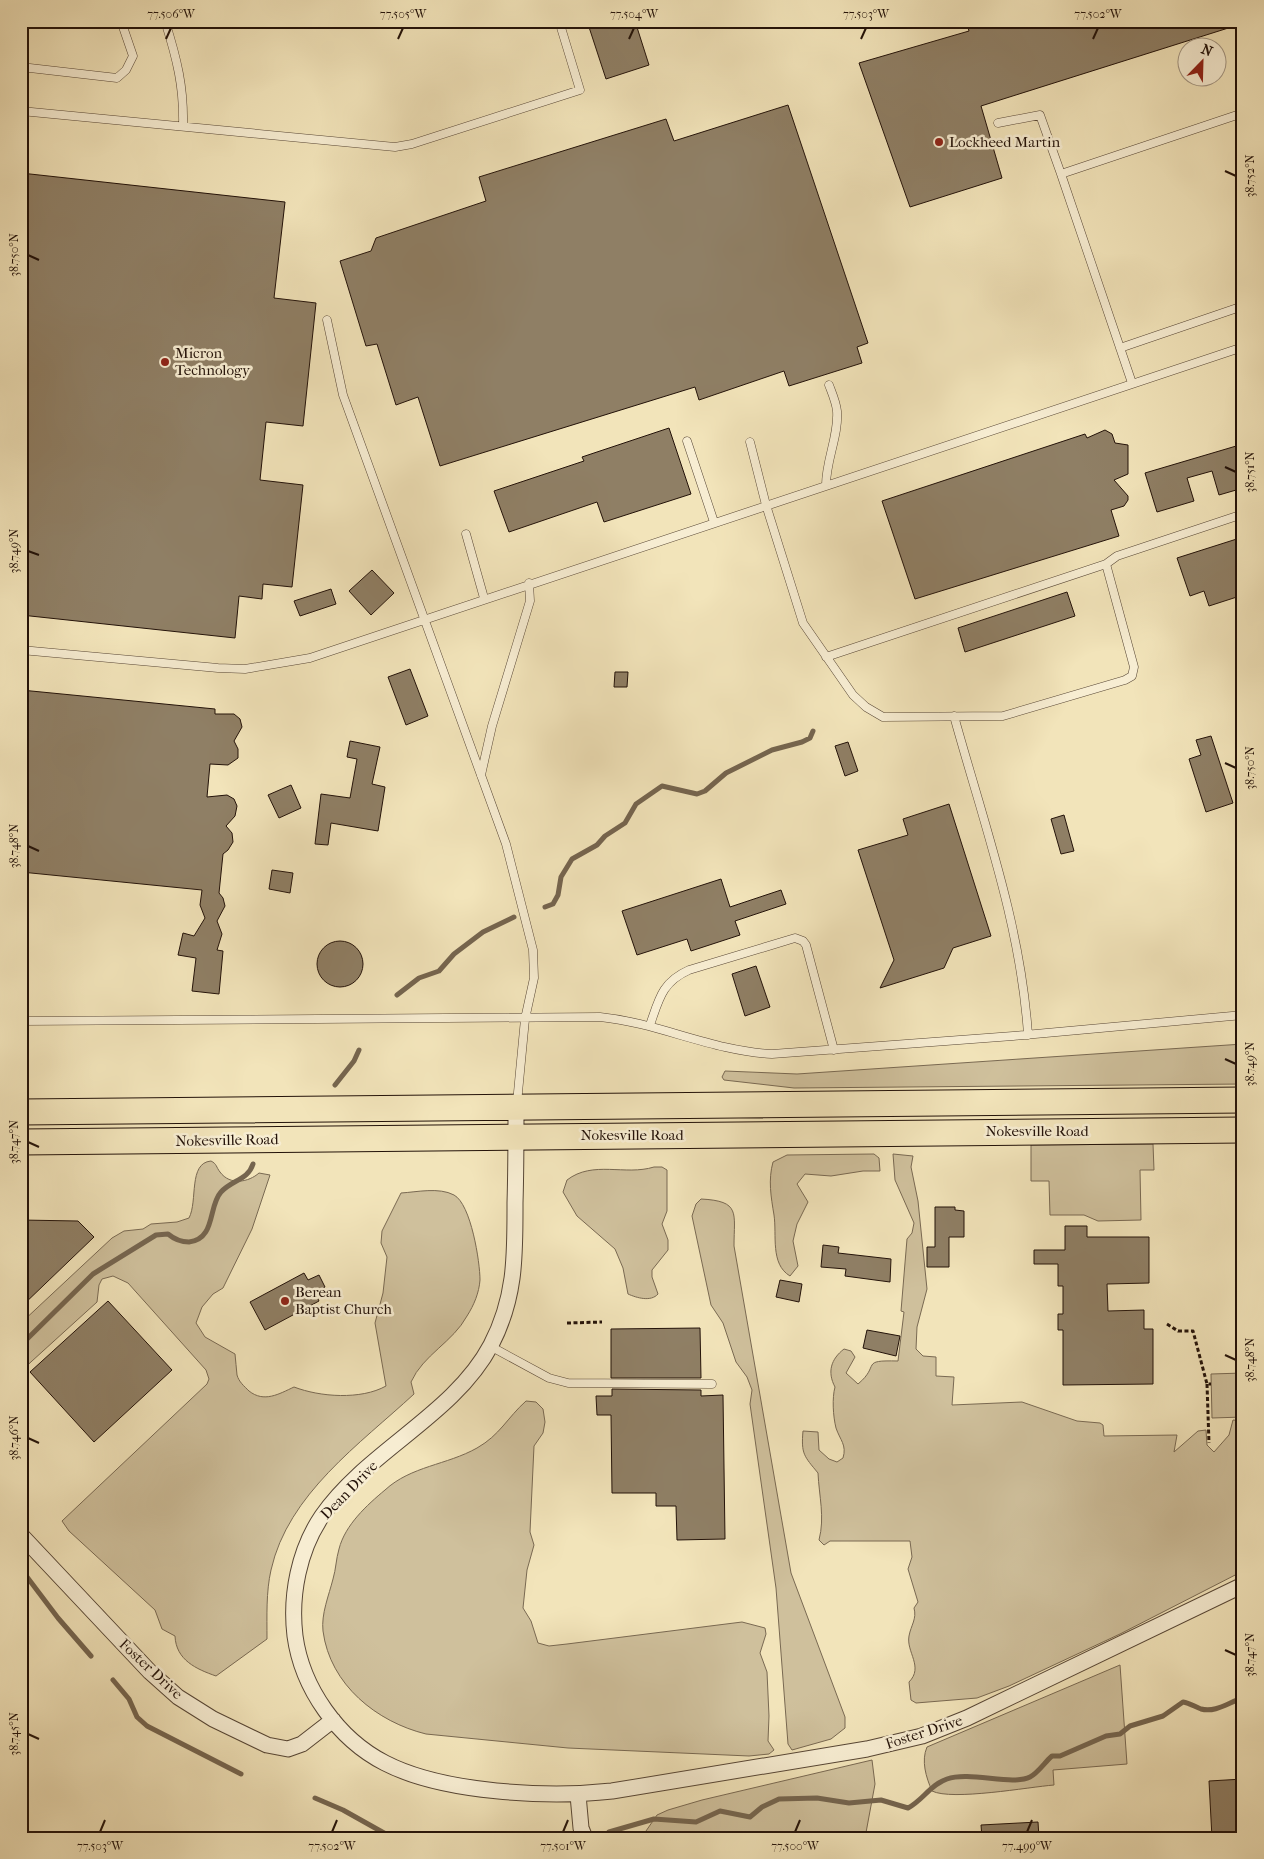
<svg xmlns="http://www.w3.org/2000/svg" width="1264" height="1859" font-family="'IM FELL French Canon',serif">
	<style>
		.green { fill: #cfc09c; stroke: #796952 }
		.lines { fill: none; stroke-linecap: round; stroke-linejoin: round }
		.stream { stroke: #75654f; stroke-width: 5 }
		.building { fill: #8f7f65; stroke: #231209 }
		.service-casing { stroke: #574635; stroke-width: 9 }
		.minor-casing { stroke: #574635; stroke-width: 17 }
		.trunk-casing { stroke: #231209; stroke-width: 27 }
		.path { stroke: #231209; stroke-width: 3; stroke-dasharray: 4 2.5; stroke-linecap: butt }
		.service { stroke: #f7edd2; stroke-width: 8 }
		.minor { stroke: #f7edd2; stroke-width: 15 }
		.trunk { stroke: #f2e4ba; stroke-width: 25 }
		.ticks { fill: none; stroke: #231209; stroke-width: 2 }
		.poi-dot { fill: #8f2418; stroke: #f7edd2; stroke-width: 2 }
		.labels { text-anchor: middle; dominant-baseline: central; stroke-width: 5; stroke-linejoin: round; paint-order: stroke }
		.poi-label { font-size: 15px; fill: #231209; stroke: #f7edd2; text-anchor: start }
		.street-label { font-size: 15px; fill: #231209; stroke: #f7edd2 }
		.neatline { fill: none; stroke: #231209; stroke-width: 2 }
		.ticks-label { font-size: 12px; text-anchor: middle; fill: #231209 }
	</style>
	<rect width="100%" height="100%" fill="#f2e4ba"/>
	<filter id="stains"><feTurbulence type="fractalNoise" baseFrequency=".004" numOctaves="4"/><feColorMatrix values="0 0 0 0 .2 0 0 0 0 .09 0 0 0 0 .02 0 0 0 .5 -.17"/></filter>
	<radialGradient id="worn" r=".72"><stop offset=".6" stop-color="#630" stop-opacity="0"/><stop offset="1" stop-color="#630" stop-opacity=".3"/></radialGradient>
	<!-- green -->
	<path class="green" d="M1243,1044V1084L794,1088L724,1080L722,1077L725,1071L797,1074Z
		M1153,1144L1154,1170H1140L1141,1220L1098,1221L1084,1215H1050L1049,1181H1031V1145Z
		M874,1154L879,1158L880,1171H863L831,1176L805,1174L797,1184L808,1202L797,1224L793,1241L798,1266L790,1276C770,1264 777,1235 774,1215C771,1197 768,1180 773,1162L787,1155Z
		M893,1154L913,1156L911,1167L918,1201L927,1289L917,1327L916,1349L923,1356L936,1357V1376L954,1377L952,1405L1022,1402L1077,1421L1100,1423L1103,1425L1104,1436L1177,1435L1174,1452L1198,1431L1206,1430L1207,1445L1214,1452L1229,1435L1233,1420L1243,1421V1571L1120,1634L1009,1686L977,1698L916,1703L911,1700L909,1682C924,1667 906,1652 909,1636C911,1625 917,1619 914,1608L918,1602L908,1569L912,1557L910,1541H830L824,1545L819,1540C825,1517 819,1496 818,1473C804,1456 801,1454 803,1431L818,1432L819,1450L829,1459L837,1462L843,1458C847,1445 840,1440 836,1428C833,1416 832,1398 835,1387C827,1372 831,1359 844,1349L851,1351L855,1357L846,1373L858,1384C881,1365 859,1360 898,1361L904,1312L901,1311L907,1239L912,1233L914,1223L895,1180Z
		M211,1161C217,1164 216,1167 220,1172C230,1186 249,1182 259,1173L270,1175L252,1229L223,1288L213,1294L202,1307L196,1323L205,1337L235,1354C236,1361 236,1368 237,1375C239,1382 244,1386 249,1391C264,1403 279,1394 294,1387C320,1397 361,1400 386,1386L375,1323L383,1293L387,1257L381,1243L382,1231L401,1193C417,1192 439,1187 454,1195C471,1204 480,1262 480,1280C479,1293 474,1305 467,1316C453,1342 423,1355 411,1382L414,1394C360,1444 288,1494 271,1570C266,1592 267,1616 267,1639L216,1676C196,1669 176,1660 175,1636L162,1629L155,1610L69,1531L62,1521L207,1384L209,1379L206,1370L128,1283L113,1276L102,1279L99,1285L97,1302L21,1371V1323L112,1238L124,1231L143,1229L151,1224L177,1222L189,1218C198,1201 188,1163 211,1161Z
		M654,1167H662L667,1170V1211L662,1224L668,1240V1250L652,1270V1277L658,1294C651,1302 637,1298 628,1294L623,1268L615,1249L577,1216L563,1192L567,1180C593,1160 625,1176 654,1167Z
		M701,1199C741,1201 734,1213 734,1246L791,1573L845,1717V1728L831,1739L792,1750L788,1744L776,1588L750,1404L752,1390L747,1377L736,1362L723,1323L711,1305L692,1216L696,1204Z
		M1243,1373V1417L1212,1418L1211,1374Z
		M526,1401L536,1402L543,1409L545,1422L543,1433L534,1446L530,1532L534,1545L527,1570L523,1608L531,1621L538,1643L549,1646L567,1644L742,1622L765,1628L766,1634L760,1653L767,1672L769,1716L768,1741L774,1750L769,1754L749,1756L568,1748L426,1734C377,1722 330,1685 323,1631C321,1614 329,1595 333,1579C336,1569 336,1559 339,1549C345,1525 367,1505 385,1490C411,1466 447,1465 477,1448C500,1435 507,1418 526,1401Z
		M1120,1665L1127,1764L1053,1770L1054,1785C1029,1787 952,1801 932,1791C926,1777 921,1761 927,1747Z
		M872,1760L875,1784L865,1838H648L646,1831L657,1815L668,1810L702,1800Z"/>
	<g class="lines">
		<!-- stream -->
		<path class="stream" d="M545,907L553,904L558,895L561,877L572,859L597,845L605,836L625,823L636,804L662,786L697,794L705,791L726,773L772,750L802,742L810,738L813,731
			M397,995L419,978L439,971L454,954L483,932L514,917
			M335,1085L354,1061L359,1050
			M21,1345L93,1274L156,1235L168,1234C174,1239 181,1242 189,1242C216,1239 208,1206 221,1192C232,1180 248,1180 253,1164
			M21,1569L58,1618L91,1656
			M113,1680L129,1699L137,1717L147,1726L241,1774
			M315,1798L343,1810L393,1838
			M609,1832L654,1819L696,1822L720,1811L750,1817L762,1807L779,1799L817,1798L849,1803L881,1800L908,1808C923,1800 930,1785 947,1779C970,1771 1012,1786 1030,1777C1038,1773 1045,1762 1052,1756H1060L1106,1736L1120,1734L1130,1726L1163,1716L1183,1702C1190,1703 1195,1707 1201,1709C1216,1713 1229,1702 1243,1698"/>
	</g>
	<!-- building -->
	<path class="building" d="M587,21H635L649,65L606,79Z
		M966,21H1241V24L981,106L1002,178L910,207L859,63L969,31Z
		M788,105L868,343L857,347L862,363L789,386L784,371L699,400L695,387L440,466L418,397L396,405L377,344L366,346L340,261L371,251L376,238L486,201L479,177L666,119L674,141Z
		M21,173L285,202L274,298L316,303L303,426L266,422L260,480L303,485L292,587L263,584L262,599L239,596L235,638L21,615Z
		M669,428L691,494L604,522L597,502L509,532L494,491L584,461L582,457Z
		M1105,430L1112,434L1115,443L1128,445V474L1114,480L1128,496V500L1124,506L1111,510L1119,536L915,599L882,501L1085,434L1087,438Z
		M1243,444V488L1219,495L1212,471L1187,478L1194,501L1157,512L1145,473Z
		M1243,537V595L1209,606L1204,591L1190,596L1177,558Z
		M372,570L394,593L371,615L349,591Z
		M331,589L336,604L300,616L294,601Z
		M1067,592L1075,616L965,652L958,628Z
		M410,669L428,716L406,725L388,677Z
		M615,672H628L627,687H614Z
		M21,690L215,709V714H234L240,719L242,727L234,741L238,749V758L228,765L210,764L207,797L227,795L234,799L237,806L235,816L226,826L232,833L233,842L228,850L223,854L219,893L223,898L225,906L217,921L222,934L217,950L223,951L219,994L192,991L196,958L178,955L183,933L194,936L205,918L200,905L202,890L21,872Z
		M1211,736L1233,803L1206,812L1189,759L1201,755L1196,740Z
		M350,741L380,747L372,784L385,787L378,831L331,823L328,845L315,844L321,794L350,798L357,759L347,757Z
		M848,742L858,771L845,776L835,746Z
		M291,785L301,808L279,818L268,795Z
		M949,804L991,936L953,948L944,968L880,988L894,960L858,850L908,835L903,819Z
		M1064,815L1074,851L1061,854L1051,819Z
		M272,870L293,873L290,893L269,889Z
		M721,879L730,907L781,890L786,904L735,921L740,935L691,951L687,939L637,955L622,911Z
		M317 964a23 23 0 1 1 46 0a23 23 0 1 1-46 0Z
		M756,966L770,1007L745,1016L732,974Z
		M935,1207H955V1210L964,1211V1237H949V1267H927V1247H935Z
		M21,1220L78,1221L94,1237L21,1307Z
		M1065,1226H1087V1237H1149V1283L1107,1284L1108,1311L1144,1310V1329H1153V1384L1063,1385V1330H1058V1314H1063V1286H1058V1264H1034V1250H1065Z
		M823,1245L839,1247L838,1253L891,1259L890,1282L845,1276L846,1269L821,1267Z
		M304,1273L308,1280L319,1275L325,1287L315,1293L319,1301L265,1330L250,1302Z
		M780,1280L802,1284L799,1302L776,1297Z
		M108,1301L172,1370L94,1442L30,1372Z
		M700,1328L701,1378H611V1329Z
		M867,1330L900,1336L896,1356L863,1348Z
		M612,1389L701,1390V1396L723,1395L725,1539L677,1540L676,1506H656V1493H612L611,1415H597L596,1396H612Z
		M1243,1779V1838H1212L1209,1781Z
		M1038,1822L1039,1838H982L981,1825Z"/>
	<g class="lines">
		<defs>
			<path id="service" d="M165,21C177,59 184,87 183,126
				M21,67L117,78L126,70L133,56L121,21
				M21,111L395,147L412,144L580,90L559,21
				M998,123L1040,115L1061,174
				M327,320L343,395L506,844L533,950L534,978L525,1019L517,1103
				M1120,348L1243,306
				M1132,383L1061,174L1243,113
				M687,441L714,522
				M750,442L766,505L803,623L853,695L866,707L883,717L1003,716L1125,680L1132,676L1134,667L1106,564L1117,556L1243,514
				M826,485C826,460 839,435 837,411C836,402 832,393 829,385
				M466,534L484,598
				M21,650L218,668L245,669L310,658L1243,347
				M826,657L1106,564
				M954,716C983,821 1021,925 1028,1035
				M481,775L492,726L530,601L529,583
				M21,1021L600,1017C659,1023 712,1051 772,1054L1013,1036L1243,1015
				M650,1025C659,999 662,982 689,970L795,938L803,941L806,945L834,1050
				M490,1346L549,1378L568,1383L712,1384"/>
			<path id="minor" d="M516,1107C516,1139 516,1171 515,1203C515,1255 516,1297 491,1345C454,1415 367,1451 322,1516C299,1550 290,1595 295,1636C302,1688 338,1739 385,1763C443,1793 548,1798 612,1791L867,1749L922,1736L967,1718L1243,1585
				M21,1535L150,1672L178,1697L213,1719L267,1745L288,1749L302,1744L333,1720
				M578,1795L581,1828L585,1838"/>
			<path id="trunk" d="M21,1112L1243,1100
				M21,1142L1243,1130"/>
		</defs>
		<!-- service casing -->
		<use href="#service" class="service-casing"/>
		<!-- minor casing -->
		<use href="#minor" class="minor-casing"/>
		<!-- trunk casing -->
		<use href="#trunk" class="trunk-casing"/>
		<!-- path -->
		<path class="path" d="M567,1323L602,1322
			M1167,1324L1178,1331H1193L1207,1384H1211
			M1207,1384L1209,1443"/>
		<!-- service -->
		<use href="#service" class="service"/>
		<!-- minor -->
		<use href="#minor" class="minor"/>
		<!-- trunk -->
		<use href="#trunk" class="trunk"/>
	</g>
	<!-- ticks -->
	<path class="ticks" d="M166,39L171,28M398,39L403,28M629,39L634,28M861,39L866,28M1093,39L1098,28M1225,171L1236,176M28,255L39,260M1225,467L1236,472M28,551L39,555M1225,763L1236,768M28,846L39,851M1225,1059L1236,1064M28,1142L39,1147M1225,1355L1236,1360M28,1438L39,1443M1225,1650L1236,1655M28,1734L39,1739M100,1832L105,1820M332,1832L337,1820M563,1832L568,1820M795,1832L800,1820M1027,1832L1032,1820"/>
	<!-- markers -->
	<g class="poi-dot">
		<circle cx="939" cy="142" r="5"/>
		<circle cx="165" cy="362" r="5"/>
		<circle cx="285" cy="1301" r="5"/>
	</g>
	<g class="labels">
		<!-- poi labels -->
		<g class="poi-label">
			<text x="949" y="142">Lockheed Martin</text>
			<text x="175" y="353">Micron<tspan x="175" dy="17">Technology</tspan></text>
			<text x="295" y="1292">Berean<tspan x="295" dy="17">Baptist Church</tspan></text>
		</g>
		<!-- street labels -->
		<g class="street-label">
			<text x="1037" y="1131">Nokesville Road</text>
			<text x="632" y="1135">Nokesville Road</text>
			<text transform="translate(227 1140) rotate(-1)">Nokesville Road</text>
			<text transform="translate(349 1490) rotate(-46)">Dean Drive</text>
			<text transform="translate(151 1669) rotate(43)">Foster Drive</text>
			<text transform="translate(924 1732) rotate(-18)">Foster Drive</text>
		</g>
	</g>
	<!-- margin -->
	<rect width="1264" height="1859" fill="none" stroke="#f2e4ba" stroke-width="55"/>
	<!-- north arrow -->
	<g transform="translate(1202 62) rotate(23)"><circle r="24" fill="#f7edd2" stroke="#a29582"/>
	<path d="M0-4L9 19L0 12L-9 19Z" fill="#8f2418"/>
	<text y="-8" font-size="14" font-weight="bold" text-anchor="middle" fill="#231209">N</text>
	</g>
	<rect x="28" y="28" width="1208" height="1804" class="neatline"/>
	<g class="ticks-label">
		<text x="171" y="18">77.506°W</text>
		<text x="403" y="18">77.505°W</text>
		<text x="634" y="18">77.504°W</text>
		<text x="866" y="18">77.503°W</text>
		<text x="1098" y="18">77.502°W</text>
		<text transform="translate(1250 176) rotate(-90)" y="4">38.752°N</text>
		<text transform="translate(14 255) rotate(-90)" y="4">38.750°N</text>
		<text transform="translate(1250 472) rotate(-90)" y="4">38.751°N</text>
		<text transform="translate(14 551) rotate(-90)" y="4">38.749°N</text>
		<text transform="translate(1250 768) rotate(-90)" y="4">38.750°N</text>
		<text transform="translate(14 846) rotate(-90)" y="4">38.748°N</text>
		<text transform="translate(1250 1064) rotate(-90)" y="4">38.749°N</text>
		<text transform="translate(14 1142) rotate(-90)" y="4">38.747°N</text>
		<text transform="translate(1250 1360) rotate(-90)" y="4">38.748°N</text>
		<text transform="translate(14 1438) rotate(-90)" y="4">38.746°N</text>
		<text transform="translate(1250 1655) rotate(-90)" y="4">38.747°N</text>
		<text transform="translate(14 1734) rotate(-90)" y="4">38.745°N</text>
		<text x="100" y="1850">77.503°W</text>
		<text x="332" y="1850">77.502°W</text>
		<text x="563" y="1850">77.501°W</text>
		<text x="795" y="1850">77.500°W</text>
		<text x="1027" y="1850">77.499°W</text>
	</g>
	<rect width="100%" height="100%" filter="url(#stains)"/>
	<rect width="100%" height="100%" fill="url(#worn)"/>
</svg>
